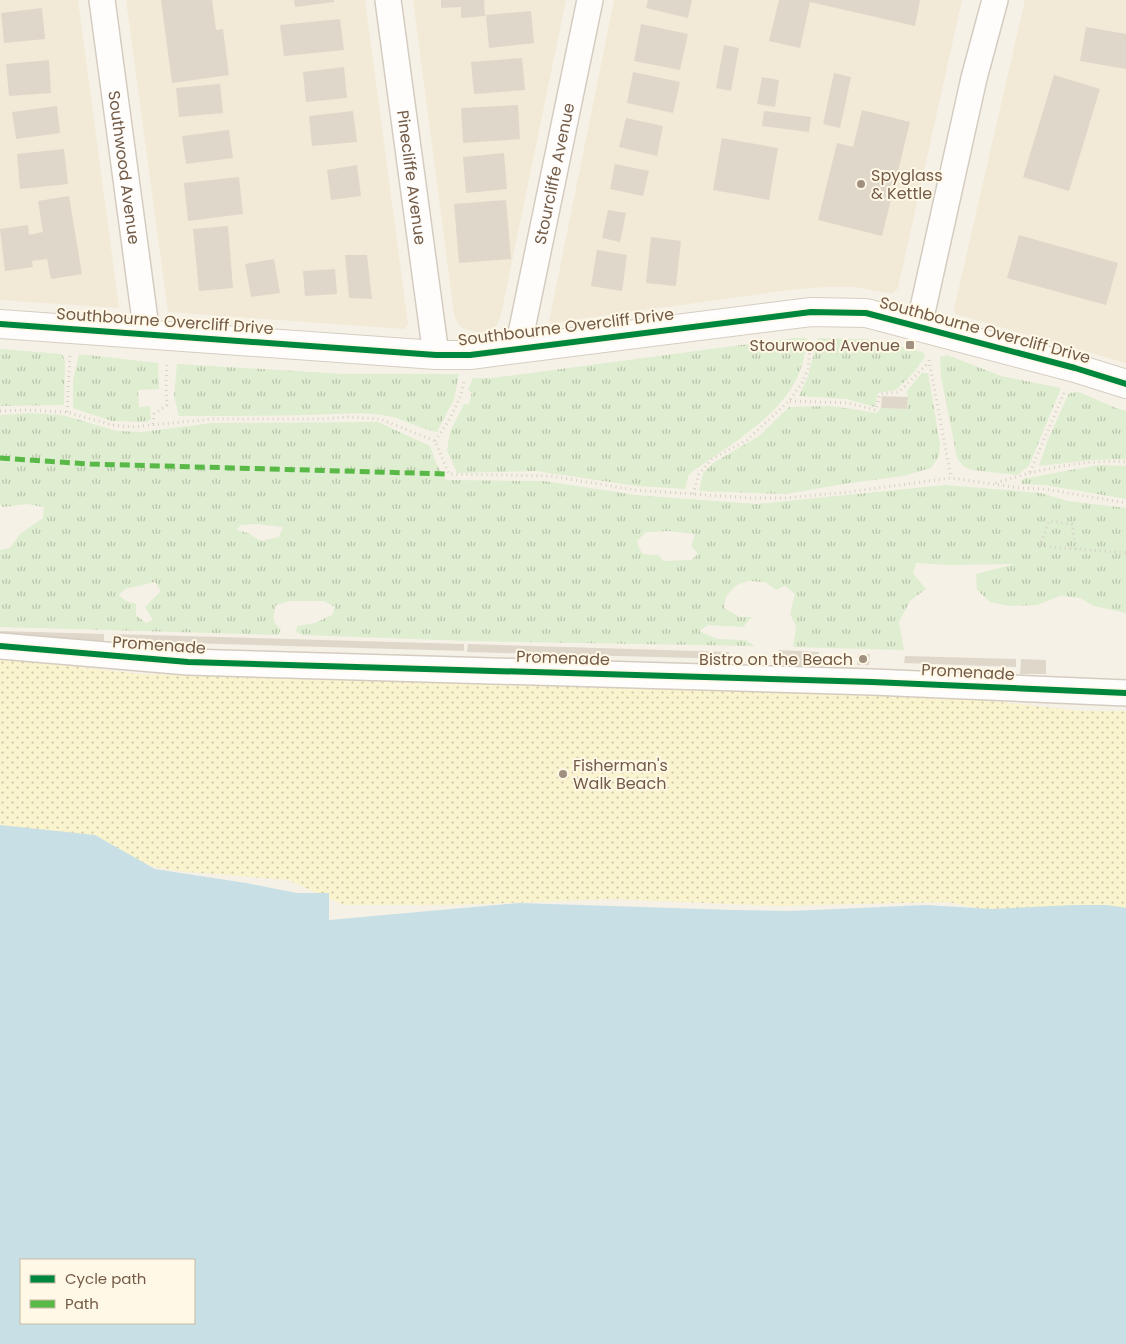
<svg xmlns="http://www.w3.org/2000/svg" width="1126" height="1344" font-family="Poppins,sans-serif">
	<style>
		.residential { fill: #f2e9d6 }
		.grass { fill: url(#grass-tufts); fill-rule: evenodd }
		.sand { fill: url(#sand-dots) }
		.water { fill: #c8e0e5; fill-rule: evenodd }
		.building { fill: #e0d7cb }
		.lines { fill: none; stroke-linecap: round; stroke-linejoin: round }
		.street-casing { stroke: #d5ccc1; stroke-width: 28 }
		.secondary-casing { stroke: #d6cdc3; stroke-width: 30 }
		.path { stroke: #d7d0c9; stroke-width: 3; stroke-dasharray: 1 4; stroke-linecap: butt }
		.street { stroke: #fefdfb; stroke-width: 25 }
		.secondary { stroke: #fefdfb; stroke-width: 28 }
		.quiet { stroke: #58b947; stroke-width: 5; stroke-dasharray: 10 5; stroke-linecap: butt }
		.cycleway-casing { stroke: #fff8e6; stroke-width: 9 }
		.cycleway { stroke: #00873e; stroke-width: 6 }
		.poi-dot { fill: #a1907f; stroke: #fff8e6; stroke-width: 2 }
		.labels { text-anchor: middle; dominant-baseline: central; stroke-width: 4; stroke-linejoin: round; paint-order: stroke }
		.street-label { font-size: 16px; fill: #735b47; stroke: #fff8e6 }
		.poi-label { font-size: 16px; fill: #735b47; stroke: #fff8e6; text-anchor: start }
	</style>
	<defs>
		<pattern id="grass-tufts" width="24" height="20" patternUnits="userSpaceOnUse" patternTransform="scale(1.25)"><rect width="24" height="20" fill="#dfedd1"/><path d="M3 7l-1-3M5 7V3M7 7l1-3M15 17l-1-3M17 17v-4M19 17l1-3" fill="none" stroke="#b9c3ab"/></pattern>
		<pattern id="sand-dots" width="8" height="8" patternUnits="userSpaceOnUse" patternTransform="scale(1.25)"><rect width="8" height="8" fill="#f9f3ce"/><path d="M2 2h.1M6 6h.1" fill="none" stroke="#cec8a9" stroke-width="1.8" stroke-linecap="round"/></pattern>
	</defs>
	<rect width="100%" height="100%" fill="#f6f1e6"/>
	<!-- residential -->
	<path class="residential" d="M0,0H78L119,308L0,300Z
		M126,0H365L408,324L405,329L168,312Z
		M413,0H566L501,315L497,325L491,332L480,333L462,328L457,322L454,314Z
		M614,0H962L898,288L893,294L855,287H825L789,290L551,323L549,322Z
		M1025,0H1126V363L955,314L954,309Z"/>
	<!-- grass -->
	<path class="grass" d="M794,338H807C805,348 805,359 801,368C785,415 728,446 689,474L685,489L637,486L536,471L457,473L447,450L450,432L464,404H469L472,392L468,390L473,378H492Z
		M818,338L867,339L923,352L925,356L915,371L896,390L878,393L875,407L847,399L799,396L808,376Z
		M0,349L62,354L65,361L64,405L0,406Z
		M79,354L158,363L159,389L138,390L139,407L150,406L151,419L147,422L112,421L73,408V380Z
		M947,355L1001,376L1061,388L1029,466L1017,475L972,470L963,466L957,458L941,377L940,357Z
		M177,364L345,374H459L454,399L437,432C418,429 402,417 382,415C358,412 334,414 309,415C266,416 222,416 179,416L174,396Z
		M922,373H928L940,444L939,456L931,468L903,476L850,483L786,494L699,491L703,473L713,463L759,436L789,407L832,406L877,413L881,408L907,409L908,397L906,392Z
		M1079,392L1116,408L1126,411V459L1092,460L1039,466L1047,442L1069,393Z
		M31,413L62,415L117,431L142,432L212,423L378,422L430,446L437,465L446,480L544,481L636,495L756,504L945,485L1041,493L1068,501L1126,508V613L1094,606L1080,598L1060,596L1037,605L1010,606L990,602L977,590L976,574L1015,564L948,565L916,563L913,573L926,589L910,601L899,622L904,650L793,647L796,626L790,614L795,594L785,586L776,590L765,582L748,581L737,585L726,596L724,608L740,617H752L743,627L708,625L699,631L717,639L745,640L755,646L468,641L303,635L296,632L297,626L315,623L332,615L335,607L324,601H289L276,605C273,615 271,622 281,629L278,635L0,627V550L10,548L20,534L43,518L44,507L27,504L3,507L0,504V415ZM256,524L283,527L279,537L261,541L248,533L236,530L241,525ZM669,531L695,534L691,546L698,554L691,560L663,561L659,555L643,554L640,550L637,541L646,532ZM155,582L161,591L145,607L153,620L146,623L136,615V604L126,601L119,595L125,589Z
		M1098,465L1126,466V499L1045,485L1021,484L1023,479Z"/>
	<!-- sand -->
	<path class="sand" d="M0,658L140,674L632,681L875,688L1082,711H1126V939L948,902L777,906L613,899L455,905H344L288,880L177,871L0,838Z"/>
	<!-- water -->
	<path class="water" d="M0,825L95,835L155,869L246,883L297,893H329V920L519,903L735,910L791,911L926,905L992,909L1075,905H1107L1126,908V1344H0ZM21,1260H194V1323H21Z"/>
	<!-- building -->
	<path class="building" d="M161,0H212L216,30L223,29L229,75L172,83Z
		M294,0H334V2L295,7Z
		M441,0H484L485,16L461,18V7L441,8Z
		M648,0H692L688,18L646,8Z
		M779,0H920L915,26L810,2L800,48L769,41Z
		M42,8L45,39L4,43L1,13Z
		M531,11L534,43L489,48L486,15Z
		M340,19L344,50L284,56L280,25Z
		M641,24L688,34L680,70L634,61Z
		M1086,27L1126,34V69L1080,61Z
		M724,45L739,48L731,91L716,88Z
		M522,58L525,90L474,94L471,62Z
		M49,60L51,93L9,96L6,64Z
		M344,67L347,98L306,102L303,72Z
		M633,72L680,82L673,113L627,103Z
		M834,73L851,77L840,128L823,124Z
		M1054,75L1100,89L1069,191L1023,177Z
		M762,77L779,80L775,107L757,104Z
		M220,84L223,113L179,117L176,88Z
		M518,105L520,139L463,143L461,108Z
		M57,106L60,133L16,139L12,112Z
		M862,110L910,122L882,236L818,220L837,143L853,147Z
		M353,111L357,142L312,146L309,116Z
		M764,111L811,117L809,132L762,126Z
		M626,118L663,126L657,156L619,147Z
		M229,130L233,158L186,164L182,136Z
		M722,138L778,148L769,200L713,190Z
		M64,149L68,184L20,189L17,154Z
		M504,153L507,189L466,193L463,157Z
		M615,164L649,171L643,196L610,189Z
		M357,165L361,196L331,200L327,170Z
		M239,177L243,214L188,221L184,183Z
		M69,196L82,274L51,279L47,259L32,261L33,267L5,271L0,229L28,225L29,235L43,232L38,201Z
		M506,200L511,259L459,263L454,204Z
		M608,210L626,213L620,242L602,238Z
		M228,226L233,288L199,291L193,229Z
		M1019,235L1118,263L1106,305L1007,278Z
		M651,237L681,241L676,286L646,283Z
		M597,250L627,255L622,291L591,286Z
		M345,255H367L372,299L349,298Z
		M274,259L280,293L251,297L245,264Z
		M335,269L337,294L305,296L303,271Z
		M882,396L908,397L907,409L881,408Z
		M0,631L104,634V641L0,638Z
		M112,634L464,644V651L112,641Z
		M468,644L729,652V659L467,652Z
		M779,650L819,652L818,662H808V670L778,669Z
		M858,654H870L869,665H857Z
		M905,656L1016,659V667L904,663Z
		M1021,659L1046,660V674H1020Z"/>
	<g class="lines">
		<defs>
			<g id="street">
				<path id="s1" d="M102,0L147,335"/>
				<path id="s2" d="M388,0L436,355"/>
				<path d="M919,326L974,78L995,0"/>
				<path id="s3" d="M518,348L590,0"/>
				<path d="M0,646L188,662L872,682L1126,693"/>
			</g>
			<path id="secondary" d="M0,324L436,355H470L811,312L866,313L1075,368L1126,384"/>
		</defs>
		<!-- street casing -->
		<use href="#street" class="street-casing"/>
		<!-- secondary casing -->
		<use href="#secondary" class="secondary-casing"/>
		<!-- path -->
		<path class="path" d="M929,360L951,478
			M790,401L848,403L876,410L880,394L899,392L929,362
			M0,411L27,410L67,412L112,425L131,427L213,419H321L349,417L380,419L435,441L449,474L551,476L635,490L750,498H785L848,492L951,478L1020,488L1045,489L1126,503
			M67,412L70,355
			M153,424L154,414L167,405L166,387L167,362
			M435,441C448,423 459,405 464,382
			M1030,472L1064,393
			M996,483C1037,470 1083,459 1126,462
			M693,494L699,474L712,459L747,440L789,401L802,383L808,369L811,340
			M1076,549L1072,524L1049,521L1040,546L1126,553"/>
		<!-- street -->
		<use href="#street" class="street"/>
		<!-- secondary -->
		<use href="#secondary" class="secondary"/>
		<!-- quiet -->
		<path class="quiet" d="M0,458L90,464L449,474"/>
		<defs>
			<path id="cycleway" d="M0,324L436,355H470L811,312L866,313L1075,368L1126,384
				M0,646L188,662L872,682L1126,693"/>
		</defs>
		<!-- cycleway casing -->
		<use href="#cycleway" class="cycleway-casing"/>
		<!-- cycleway -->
		<use href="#cycleway" class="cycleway"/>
	</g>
	<!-- markers -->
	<g class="poi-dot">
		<circle cx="861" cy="184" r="5"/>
		<rect x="905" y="340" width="10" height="10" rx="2.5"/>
		<circle cx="863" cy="659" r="5"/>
		<circle cx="563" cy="774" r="5"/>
	</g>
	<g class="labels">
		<!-- street labels -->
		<g class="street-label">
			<text stroke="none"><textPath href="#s1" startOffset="169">Southwood Avenue</textPath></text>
			<text stroke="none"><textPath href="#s3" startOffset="178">Stourcliffe Avenue</textPath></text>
			<text stroke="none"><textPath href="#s2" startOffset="179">Pinecliffe Avenue</textPath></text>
			<text transform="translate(165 321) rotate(4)">Southbourne Overcliff Drive</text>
			<text transform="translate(566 327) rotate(-7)">Southbourne Overcliff Drive</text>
			<text transform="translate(985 330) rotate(15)">Southbourne Overcliff Drive</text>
			<text transform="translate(159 645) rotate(4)">Promenade</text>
			<text transform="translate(563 658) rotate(2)">Promenade</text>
			<text transform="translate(968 672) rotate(3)">Promenade</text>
		</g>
		<!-- poi labels -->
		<g class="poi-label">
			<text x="871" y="175">Spyglass<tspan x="871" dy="18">&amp; Kettle</tspan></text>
			<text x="900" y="345" text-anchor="end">Stourwood Avenue</text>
			<text x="853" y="659" text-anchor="end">Bistro on the Beach</text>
			<text x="573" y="765">Fisherman's<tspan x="573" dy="18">Walk Beach</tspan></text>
		</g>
	</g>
	<!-- legend -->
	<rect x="20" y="1259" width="175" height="65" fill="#fff8e6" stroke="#c7b9a6"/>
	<rect x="30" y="1275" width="25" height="8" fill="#00873e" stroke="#c7b9a6"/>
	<text x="65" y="1284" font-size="15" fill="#735b47">Cycle path</text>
	<rect x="30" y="1300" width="25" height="8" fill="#58b947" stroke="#c7b9a6"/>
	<text x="65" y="1309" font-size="15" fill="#735b47">Path</text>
</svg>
